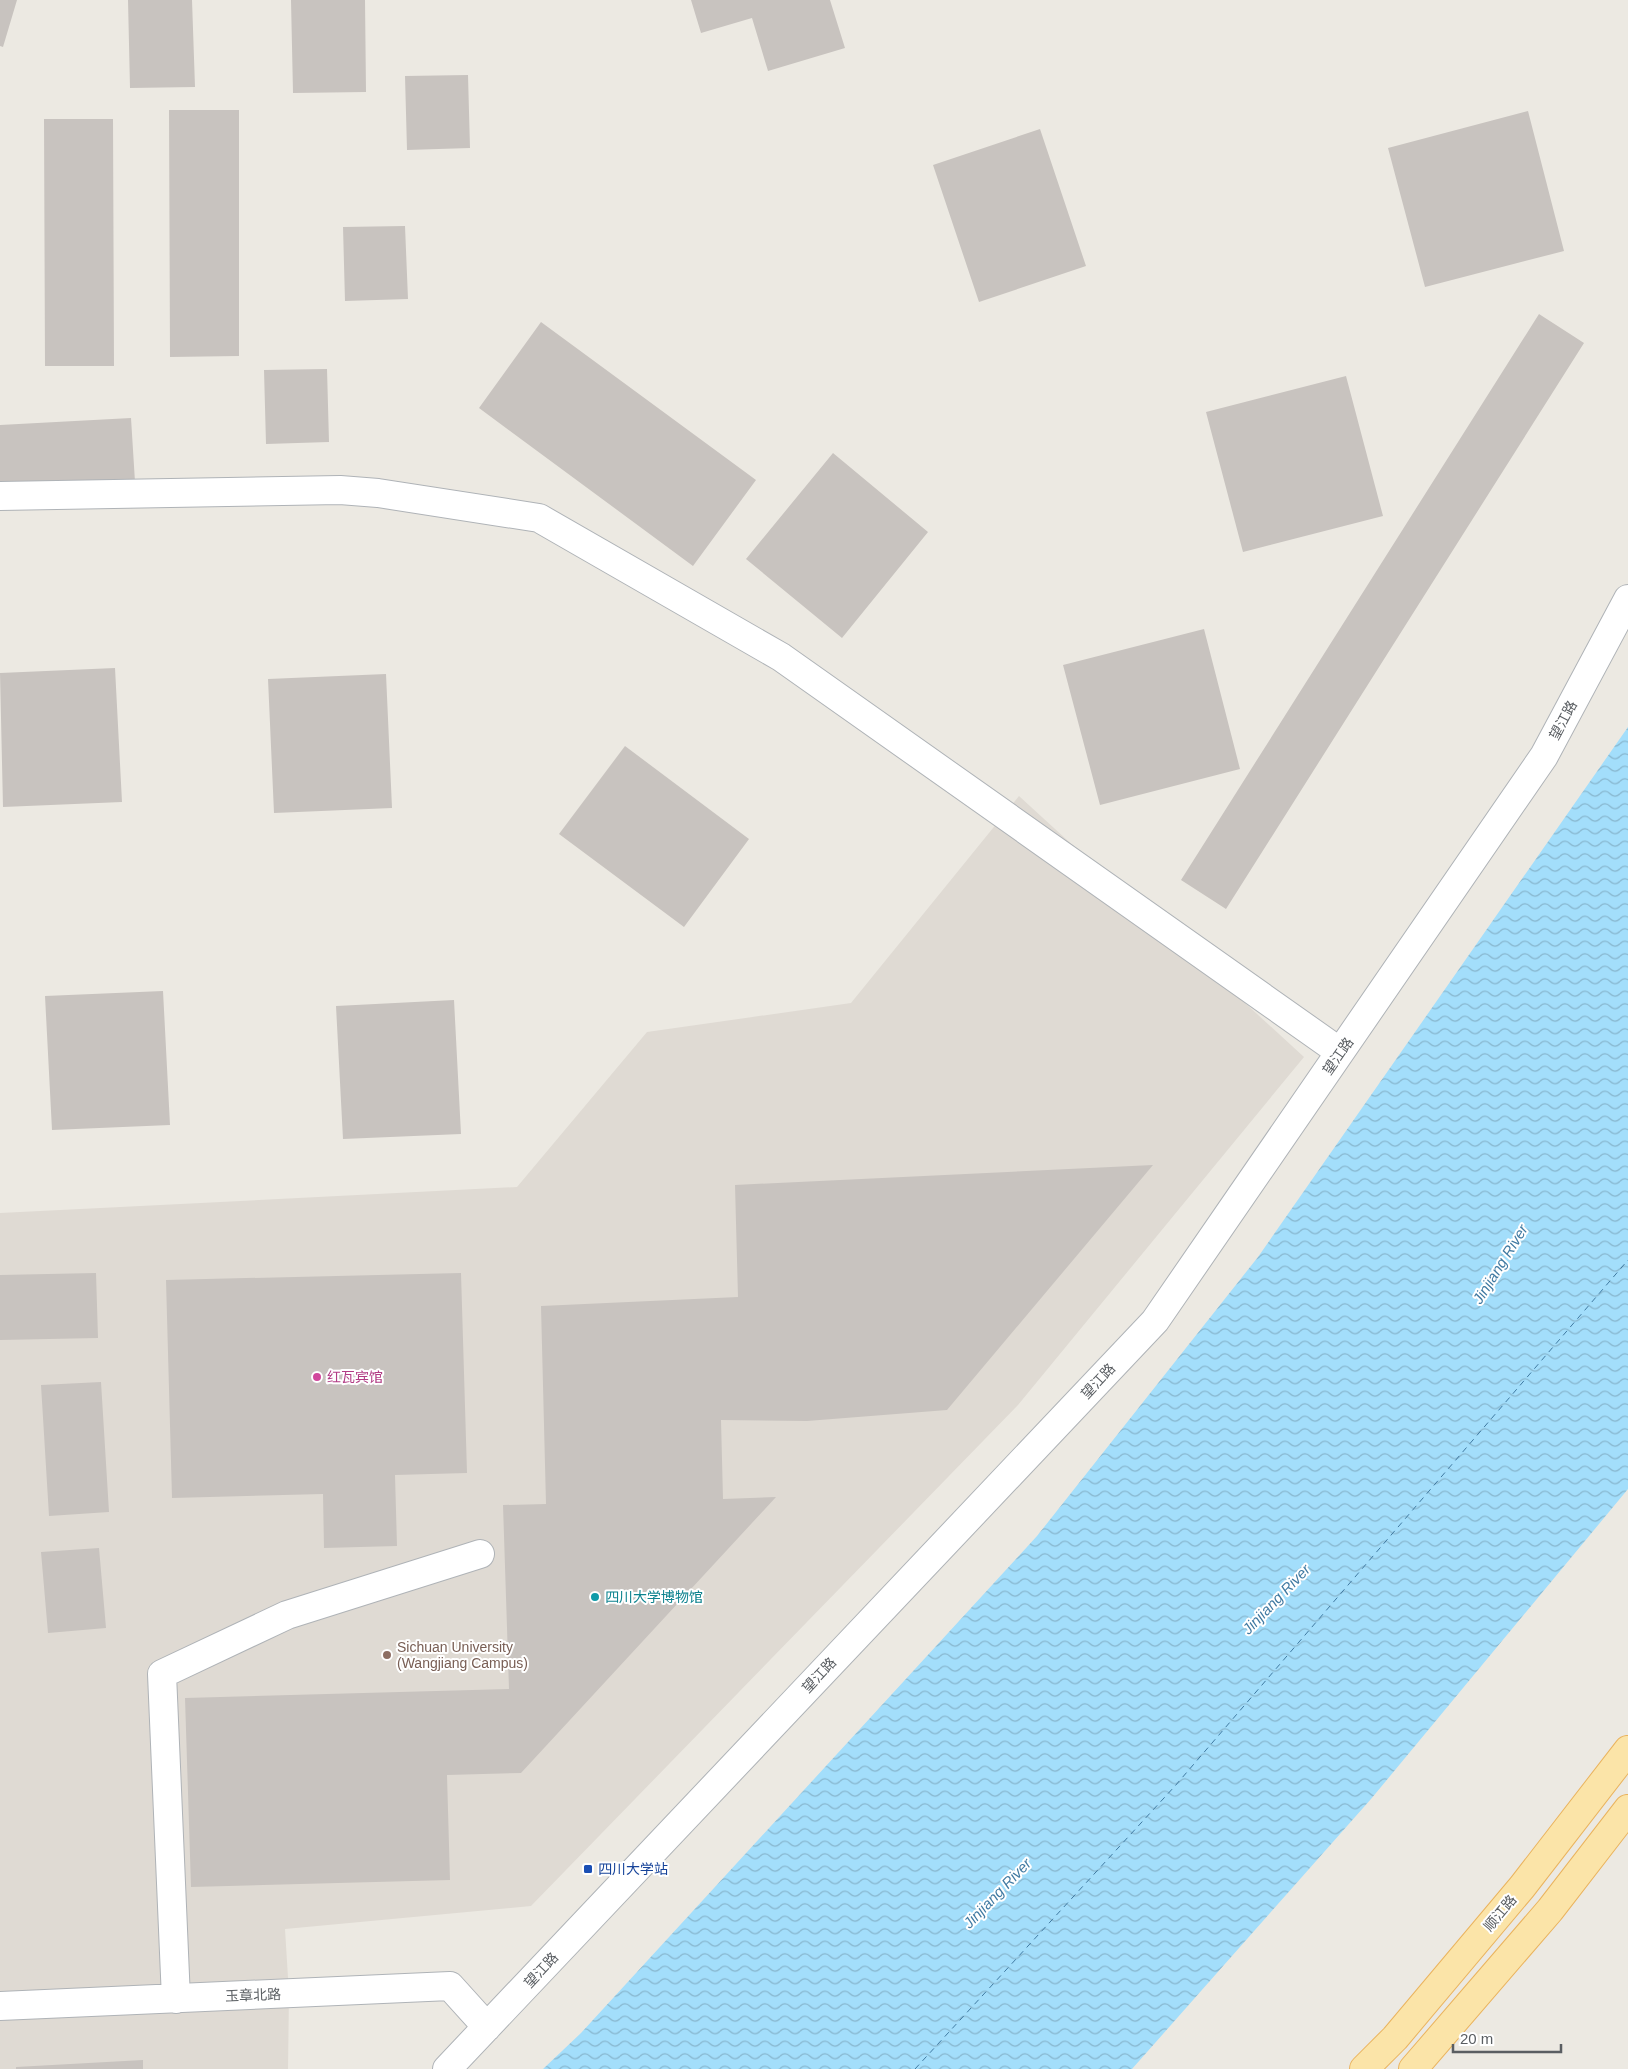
<svg xmlns="http://www.w3.org/2000/svg" width="1628" height="2069" font-family="Helvetica,'Noto Sans SC',sans-serif">
	<style>
		.education { fill: #dfdad3 }
		.water { fill: url(#water-waves) }
		.lines { fill: none; stroke-linecap: round; stroke-linejoin: round }
		.ferry { stroke: #407aa2; stroke-width: 1; stroke-dasharray: 6 5; stroke-linecap: butt }
		.building { fill: #c8c3bf }
		.minor-casing { stroke: #afb3b7; stroke-width: 30 }
		.major-casing { stroke: #eab35d; stroke-width: 30 }
		.minor { stroke: #fff; stroke-width: 28 }
		.major { stroke: #fbe4a8; stroke-width: 28 }
		.hotel-dot { fill: #d1479c; stroke: #fff; stroke-width: 2 }
		.culture-dot { fill: #0f9aa8; stroke: #fff; stroke-width: 2 }
		.education-dot { fill: #8d6e63; stroke: #fff; stroke-width: 2 }
		.transit-dot { fill: #1a4fb4; stroke: #fff; stroke-width: 2 }
		.labels { text-anchor: middle; dominant-baseline: central; stroke-width: 4; stroke-linejoin: round; paint-order: stroke }
		.street-label { font-size: 14px; fill: #5a5e62; stroke: #fff }
		.hotel-label { font-size: 14px; fill: #b23c85; stroke: #fff; text-anchor: start }
		.culture-label { font-size: 14px; fill: #0d838f; stroke: #fff; text-anchor: start }
		.education-label { font-size: 14px; fill: #785e54; stroke: #fff; text-anchor: start }
		.transit-label { font-size: 14px; fill: #164399; stroke: #fff; text-anchor: start }
		.water-label { font-size: 15px; font-style: italic; fill: #407aa2; stroke: #fff }
	</style>
	<defs>
		<pattern id="water-waves" width="16" height="10" patternUnits="userSpaceOnUse" patternTransform="scale(1.25)"><rect width="16" height="10" fill="#a3defb"/><path d="M0 5q4-4 8 0t8 0" fill="none" stroke="#88b7cf"/></pattern>
	</defs>
	<rect width="100%" height="100%" fill="#ece9e2"/>
	<!-- education -->
	<path class="education" d="M1019,796L1304,1057L1018,1405L531,1906L285,1929L289,1994L288,2069H0V1213L517,1187L647,1032L851,1003Z"/>
	<!-- water -->
	<path class="water" d="M1628,727V1489L1371,1799L1132,2069H543L581,2033L1037,1536L1258,1257Z"/>
	<g class="lines">
		<!-- ferry -->
		<path class="ferry" d="M915,2069L1175,1786L1628,1260"/>
	</g>
	<!-- building -->
	<path class="building" d="M0,0H17L3,47L0,46Z
		M128,0H192L195,87L130,88Z
		M291,0H365L366,92L293,93Z
		M691,0H830L845,48L768,71L752,18L701,33Z
		M468,75L470,148L407,150L405,76Z
		M169,110H239V356L170,357Z
		M1528,111L1564,251L1425,287L1388,148Z
		M44,119H113L114,366H45Z
		M1040,129L1086,266L979,302L933,165Z
		M405,226L408,299L345,301L343,227Z
		M1539,314L1584,343L1226,909L1181,880Z
		M541,322L756,480L693,566L479,408Z
		M327,369L329,442L266,444L264,370Z
		M1346,376L1383,516L1243,552L1206,412Z
		M131,418L135,482L0,489V425Z
		M833,453L928,532L842,638L746,559Z
		M1204,629L1240,769L1100,805L1063,665Z
		M115,668L122,802L3,807L0,673Z
		M386,674L392,808L274,813L268,679Z
		M625,746L749,839L684,927L559,834Z
		M163,991L170,1125L52,1130L45,996Z
		M454,1000L461,1134L343,1139L336,1006Z
		M1153,1165L947,1410L807,1421L721,1420L723,1499L776,1497L521,1773L447,1775L450,1880L191,1887L185,1698L509,1689L503,1505L546,1504L541,1306L738,1297L735,1185Z
		M96,1273L98,1338L0,1340V1275Z
		M461,1273L467,1473L395,1475L397,1546L324,1548L323,1494L172,1498L166,1280Z
		M101,1382L109,1512L49,1516L41,1385Z
		M99,1548L106,1628L48,1633L41,1552Z
		M143,2060V2069H16V2067Z"/>
	<g class="lines">
		<defs>
			<path id="minor" d="M0,496L340,490L378,493L539,518L781,657L1340,1052
				M176,1999L162,1674L287,1615L480,1554
				M0,2006L450,1986L487,2027
				M447,2069L1155,1321L1544,756L1628,599"/>
			<path id="major" d="M1364,2069L1395,2038L1522,1887L1628,1750
				M1413,2069L1550,1910L1628,1809"/>
		</defs>
		<!-- minor casing -->
		<use href="#minor" class="minor-casing"/>
		<!-- major casing -->
		<use href="#major" class="major-casing"/>
		<!-- minor -->
		<use href="#minor" class="minor"/>
		<!-- major -->
		<use href="#major" class="major"/>
	</g>
	<!-- markers -->
	<circle class="hotel-dot" cx="317" cy="1377" r="5"/>
	<circle class="culture-dot" cx="595" cy="1597" r="5"/>
	<circle class="education-dot" cx="387" cy="1655" r="5"/>
	<rect class="transit-dot" x="583" y="1864" width="10" height="10" rx="2.5"/>
	<g class="labels">
		<!-- street labels -->
		<g class="street-label">
			<text transform="translate(1563 720) rotate(-62)">望江路</text>
			<text transform="translate(1338 1056) rotate(-55)">望江路</text>
			<text transform="translate(1098 1381) rotate(-47)">望江路</text>
			<text transform="translate(819 1675) rotate(-47)">望江路</text>
			<text transform="translate(1500 1913) rotate(-50)">顺江路</text>
			<text transform="translate(541 1970) rotate(-47)">望江路</text>
			<text transform="translate(253 1995) rotate(-2)">玉章北路</text>
		</g>
		<!-- hotel labels -->
		<g class="hotel-label">
			<text x="327" y="1377">红瓦宾馆</text>
		</g>
		<!-- culture labels -->
		<g class="culture-label">
			<text x="605" y="1597">四川大学博物馆</text>
		</g>
		<!-- education labels -->
		<g class="education-label">
			<text x="397" y="1647">Sichuan University<tspan x="397" dy="16">(Wangjiang Campus)</tspan></text>
		</g>
		<!-- transit labels -->
		<g class="transit-label">
			<text x="598" y="1869">四川大学站</text>
		</g>
		<!-- water labels -->
		<g class="water-label">
			<text transform="translate(1500 1264) rotate(-58)">Jinjiang River</text>
			<text transform="translate(1276 1599) rotate(-46)">Jinjiang River</text>
			<text transform="translate(997 1893) rotate(-46)">Jinjiang River</text>
		</g>
	</g>
	<!-- scale -->
	<path d="M1453 2044v8h108v-8" fill="none" stroke="#5a5e62" stroke-width="2.5"/>
	<text x="1460" y="2044" font-size="15" fill="#5a5e62" stroke="#ffffff" stroke-width="4" paint-order="stroke">20 m</text>
</svg>
